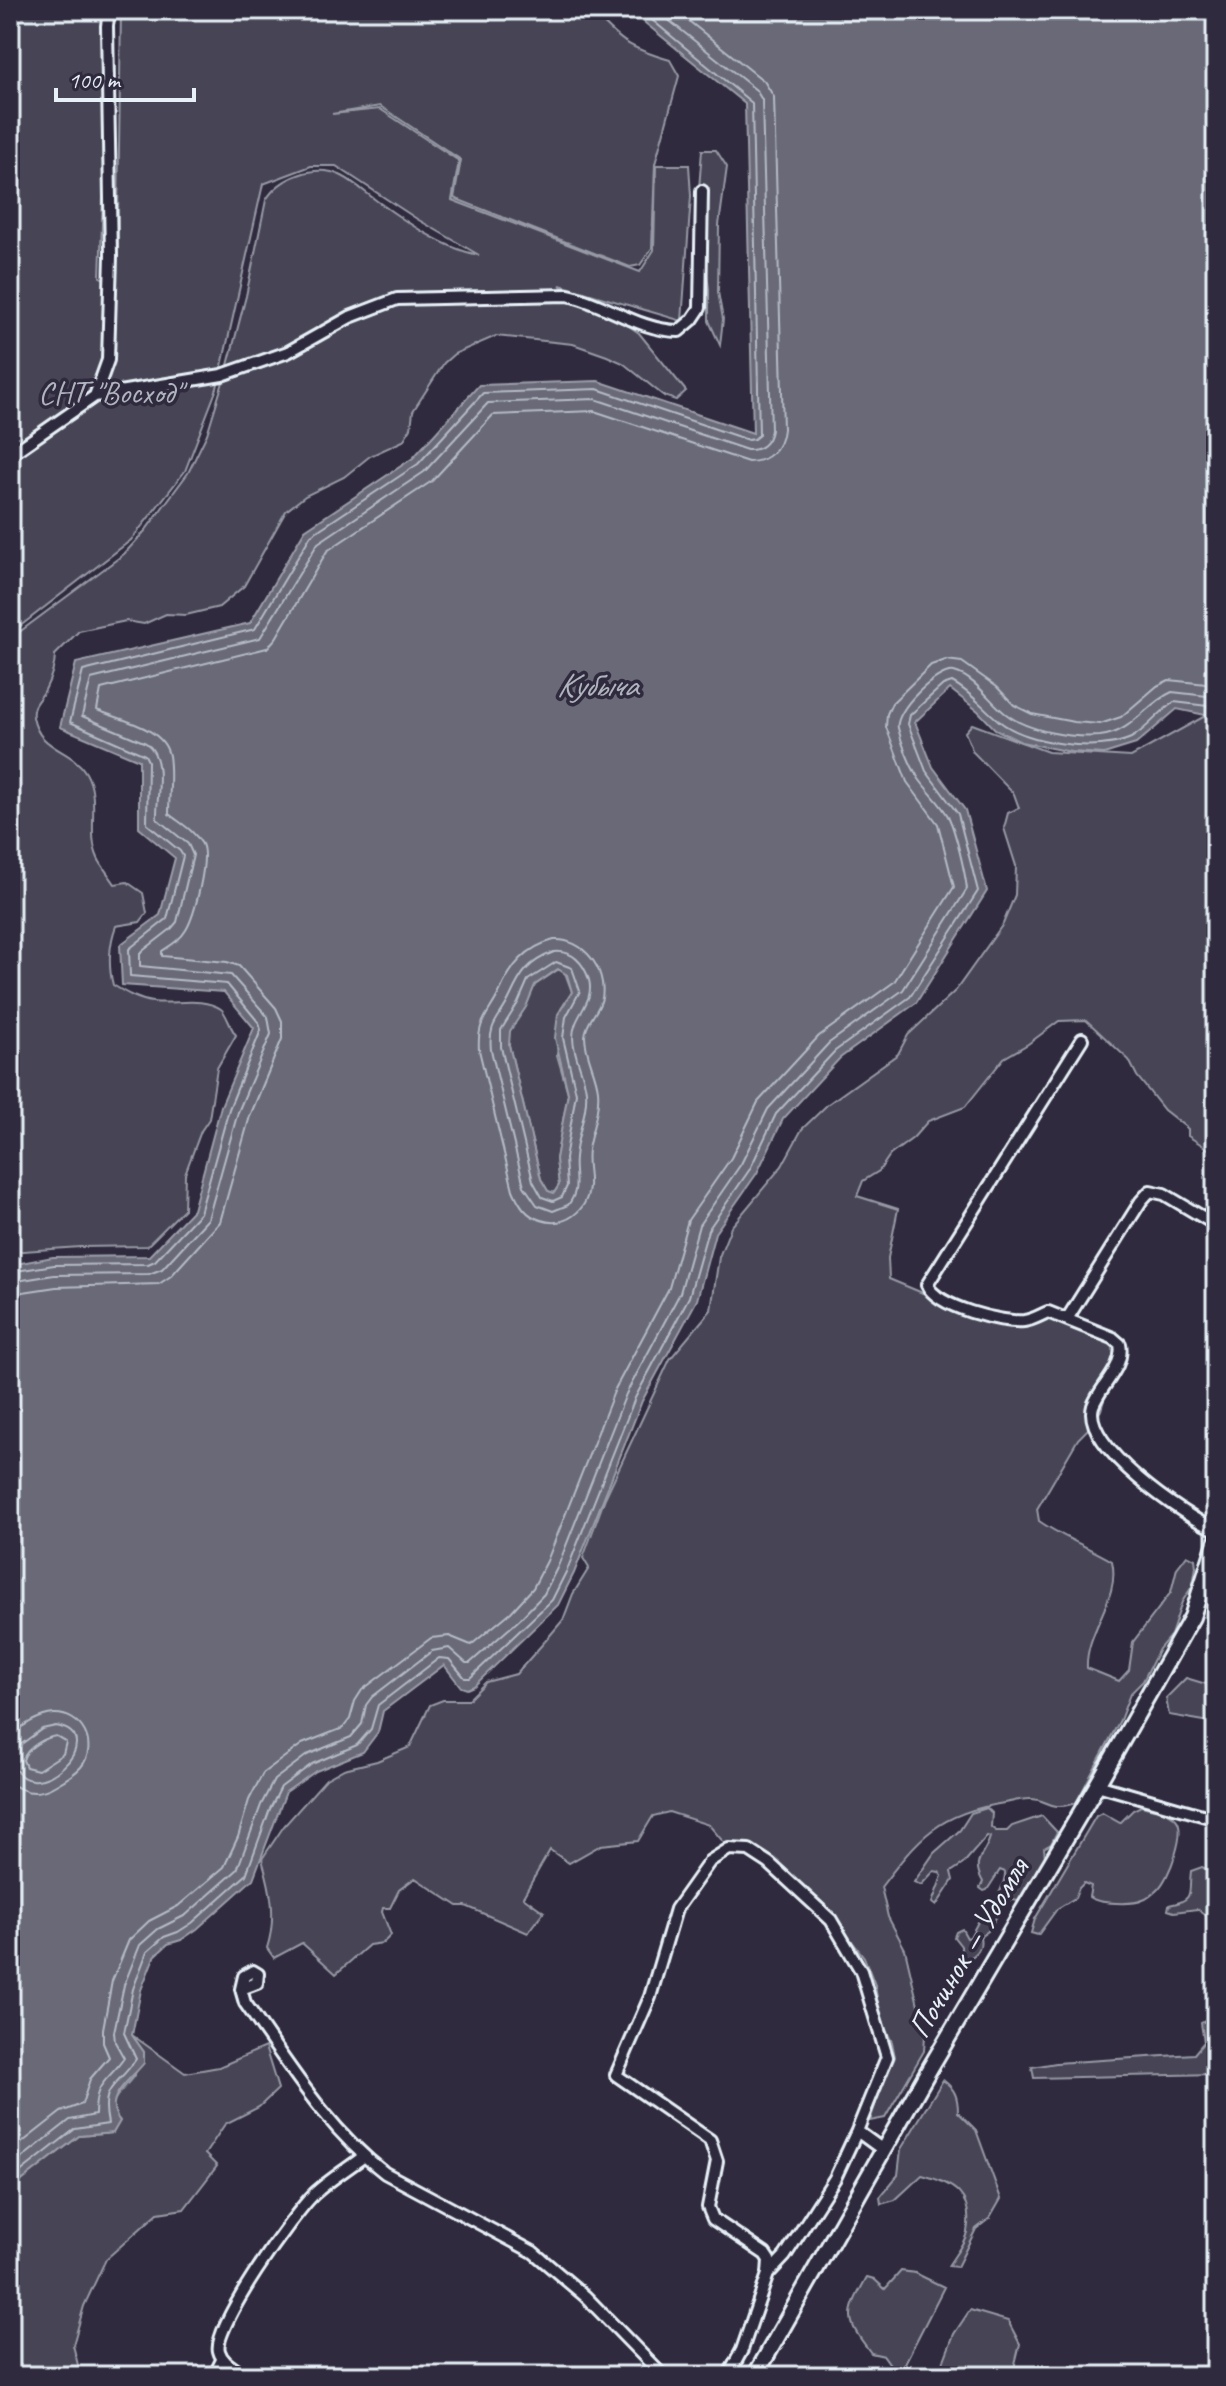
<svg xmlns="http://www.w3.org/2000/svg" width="1226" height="2386" font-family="Caveat,sans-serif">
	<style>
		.green { fill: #464455; stroke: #979aa6; stroke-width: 2 }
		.water { fill: #696978; stroke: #9c9fab; stroke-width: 2; fill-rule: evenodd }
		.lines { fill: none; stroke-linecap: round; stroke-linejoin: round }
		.shore { stroke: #b5bbc5; stroke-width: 2 }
		.street-casing { stroke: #e8f1f8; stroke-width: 16 }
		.secondary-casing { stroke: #e8f1f8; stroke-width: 20 }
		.street { stroke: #2f2a3d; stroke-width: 10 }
		.secondary { stroke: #2f2a3d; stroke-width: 14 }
		.labels { text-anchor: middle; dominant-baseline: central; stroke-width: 7; stroke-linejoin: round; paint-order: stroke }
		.park-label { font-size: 32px; fill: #afb4bf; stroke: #2f2a3d }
		.street-label { font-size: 32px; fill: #e8f1f8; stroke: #2f2a3d }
		.water-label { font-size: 34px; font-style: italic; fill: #afb4be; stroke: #2f2a3d }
	</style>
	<rect width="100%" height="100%" fill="#2f2a3d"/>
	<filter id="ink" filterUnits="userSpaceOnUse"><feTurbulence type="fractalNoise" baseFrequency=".0125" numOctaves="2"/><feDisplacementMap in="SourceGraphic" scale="16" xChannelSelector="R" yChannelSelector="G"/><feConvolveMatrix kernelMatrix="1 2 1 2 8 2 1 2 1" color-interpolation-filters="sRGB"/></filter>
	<g filter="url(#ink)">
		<!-- green -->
		<path class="green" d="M10,10H110L100,277L117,285L121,10H591C620,41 628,48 670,60L679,76L655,164L652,248L640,265L630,267L454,198L461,160L380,106L332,114L380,109L459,161L452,200L640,272L654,250L656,165H689L691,196L682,321L560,285L588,309L616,317L639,333L686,391L676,400L664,396L623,363L607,356L573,344L496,336L454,354L444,363L413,411L411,428L403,441L370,456L344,477L305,496L286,511L244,586L219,607L186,615L166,614L144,624L126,621L79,631L55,655C55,667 50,680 45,690C40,700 31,704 33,717C39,751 71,748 86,773C101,799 86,832 98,858C102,867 109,875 115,884L127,882L143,893L147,913L140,922L116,926C109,944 108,967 113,985C126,993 138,1000 153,1002C175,1005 202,996 221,1009C226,1012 230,1028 236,1035L217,1068L209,1119L201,1131L185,1174L184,1209L147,1246L80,1247L10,1252V639L124,554L145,531L188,473L207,434L227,369L246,296L266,200C280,177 316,163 342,176C354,182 366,193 377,201C406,222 445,249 479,255L417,219L336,166H311L263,184L217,388L185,471L131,540L10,634Z
			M702,150H716L727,167L719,225L718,292L723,319L720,345L709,321V289L705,258L695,241Z
			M1216,710V1154L1188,1136V1129L1164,1110L1137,1076L1129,1060L1086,1020L1059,1021L1028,1044L1004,1058L965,1107L928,1121L913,1138L890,1155L879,1171L863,1181L857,1196L898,1209L888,1258L889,1279L997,1324L1020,1327L1053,1314L1112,1340L1119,1349L1101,1410L1093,1424L1078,1439L1037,1509L1039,1521C1062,1537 1088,1547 1112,1561C1121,1598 1085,1631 1087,1668L1119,1681L1129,1670L1133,1642L1171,1592L1177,1568L1187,1555L1195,1559L1196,1567L1193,1585L1182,1602L1171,1635L1159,1649L1143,1681L1130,1694L1120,1720L1076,1803C1047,1812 1048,1798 1029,1799C1020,1799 1012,1802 1004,1803C939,1813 919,1837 881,1887L888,1917L905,1949L925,2035L924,2051L885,2118L870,2121L881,2087L895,2057L892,2042L880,2018L875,1985L864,1957L822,1902L792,1879L775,1860L750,1844L726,1845L709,1825L669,1812L653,1816L638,1841L601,1845L569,1863L550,1850L523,1897L544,1912L528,1933L466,1906H458L415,1878L399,1890L390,1908H383L382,1912L391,1935L383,1943L369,1945L336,1974L302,1943L274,1958L267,1948C277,1917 271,1890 262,1859L284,1826L326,1779L344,1769L377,1761L410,1747L430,1705L443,1700H468L486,1682L516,1674L547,1639L563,1620L573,1594L589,1568L583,1558L605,1498L670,1359L711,1310L719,1257L731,1227L782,1166L802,1129L828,1104L898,1054L908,1035L956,990L1003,924L1015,895L1016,866L1004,828L1008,813L1019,808L1014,794L973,752L965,732L972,724L1048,752L1131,757Z
			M559,969L565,973L572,992L561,1009L557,1055L568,1093L556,1159L559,1185L554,1193L548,1191L541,1179L509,1045L508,1034L535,985Z
			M1186,1678L1216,1687V1723L1169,1715L1166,1698Z
			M1141,1806C1152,1809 1168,1810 1176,1819C1187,1831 1169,1879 1158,1889C1155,1892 1147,1899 1143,1900C1133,1905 1098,1904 1089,1897L1091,1886L1084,1883L1079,1888L1075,1898L1057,1909L1038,1935L1031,1933L1035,1919L1096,1816L1102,1813L1120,1823L1133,1810Z
			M987,1808L992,1813L991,1827L996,1831H1007L1012,1826L1042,1816L1057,1832L1051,1844L1044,1848L1045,1857L1022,1898L1018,1901L1007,1899L988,1931L980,1937C983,1950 974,1958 961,1961V1946L954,1937L956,1932L962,1929L967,1938L970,1937L978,1922L992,1913C994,1898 1006,1886 1005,1872L1000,1870L987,1890L984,1891L980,1888L983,1882C970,1859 985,1857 990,1837L987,1836L963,1864L951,1872L953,1880L936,1906L932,1903L942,1876L939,1872L934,1871L921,1885L914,1882L934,1853L960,1830L971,1813Z
			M1202,1867L1216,1874V1915L1210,1918L1197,1909L1174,1912L1168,1910L1169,1905C1196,1900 1188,1892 1191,1871Z
			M1211,2018L1216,2020V2074L1034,2078L1032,2067L1056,2063L1194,2054L1204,2042L1201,2023Z
			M132,2035L185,2073L219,2067L265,2047L278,2089L259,2107L225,2124L205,2154L217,2166L184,2209L158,2213L106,2259L84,2306L73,2345L80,2373L78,2376H10V2190L79,2136L113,2133L119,2121C104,2101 121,2093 133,2077C138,2070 141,2060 144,2052Z
			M943,2080C955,2089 958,2097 958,2112L976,2130L1001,2199L990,2218L976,2229L957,2267L948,2266C954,2256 965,2243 967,2232C974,2195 953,2183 922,2175L895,2200L881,2204L880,2197L898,2175L901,2149Z
			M901,2271L915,2273L944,2287L902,2369L891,2366L884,2356L871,2353C844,2318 846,2315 867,2277L874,2279L885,2289Z
			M970,2310L1008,2321L1020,2344L1012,2376H938L954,2334Z"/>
		<!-- water -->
		<path class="water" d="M629,10H1216V714L1210,716L1177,709L1136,744L1104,754L1071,752L1021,742L995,729L978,711L950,689L915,722L933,767L965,810L987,891L916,1003L840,1058L783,1119L757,1173L715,1233L697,1300L642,1401L574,1573L558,1605L474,1686L467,1689L461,1687L444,1665L383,1711L378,1732L363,1752L316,1771L286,1792L253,1879L197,1929L181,1940L168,1944L154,1957L141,1990L132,2035L144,2052V2063C130,2081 101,2098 120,2121L113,2133L79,2136L10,2190V1265L53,1257L149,1256L193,1210L221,1106L254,1028L224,992L122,985L120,945L160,915L175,858L139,828V760L60,727L76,663L250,623L305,530L413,458L479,385L598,381L753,433L745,104ZM558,969L567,975L572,992L558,1014L555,1038L568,1093L556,1159L559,1185L554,1193L548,1191L541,1179L509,1045L510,1031L526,1007L535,985Z"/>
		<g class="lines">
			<!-- shore -->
			<path class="shore" d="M554,940C583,938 607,969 602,998C599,1012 586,1021 585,1036C585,1055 596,1072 598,1090C600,1110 591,1131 588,1150C586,1163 590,1175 589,1187C587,1211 565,1228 541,1220C526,1216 519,1204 513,1190L479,1050C477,1019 489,1015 500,991C511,966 526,947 554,940Z
				M554,952C572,950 584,963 589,980C595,1003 573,1015 573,1037C573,1056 584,1072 586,1091C588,1113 576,1136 575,1158C573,1176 581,1189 568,1205L553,1211L537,1205L524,1186L491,1050C488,1022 500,1019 510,997C521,973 528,962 554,952Z
				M556,962L572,968L580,991L566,1017L563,1038L576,1093L565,1159L567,1186L562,1197L553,1201L542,1197L533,1181L501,1047V1030L518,1003L528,980Z
				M10,1272L54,1265L148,1264L155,1261L200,1213L229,1109L261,1030L259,1023L227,984L130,976L129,949L167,919L183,856L180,851L147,824L148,761L145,755L70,722L83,671L255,629L311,535L418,464L483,393L597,389L748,440L754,439L759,435L752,103L640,10
				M10,1282L54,1275L149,1274L162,1269L208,1219L238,1112L271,1034L268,1017L231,975L140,966V953L171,929L177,922L193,855L188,844L157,819C156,797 167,758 146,743L82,716L91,679L260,638L318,543L424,472L488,403L595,399L747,450C760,451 769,443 771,430L762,100L756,90L656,10
				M10,1294L56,1287L159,1284L171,1276L220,1222L250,1116L282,1039V1021L276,1008L239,966L227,962L162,956V951C171,945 181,939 186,930C195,915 209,859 202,844C195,831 180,823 169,814C169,795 172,775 169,756C164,727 120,720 97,710L101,689L267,648L276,638L327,551L432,481L493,415L594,411L748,462C768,462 781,450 783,429L774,97L764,81L675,10
				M56,1726C113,1736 32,1813 13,1764L16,1748L42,1729Z
				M10,1736C21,1726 39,1715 54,1714C82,1713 99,1745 81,1767C74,1775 65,1780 56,1785C40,1795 25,1795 10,1782
				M56,1736L66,1742L63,1754L38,1770L26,1767L23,1760C26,1748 44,1738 56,1736Z
				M10,2152L61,2112L82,2104L90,2079L109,2057L103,2043V2029L112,1981L129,1940L149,1921L178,1906L224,1867L238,1837L249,1800L263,1773L302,1744L343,1728L350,1719L355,1701L362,1690L431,1638L449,1636L471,1645L511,1612L533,1588L547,1561L615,1389L669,1288L688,1220L731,1158L758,1102L819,1036L894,982L954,887L938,824L907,782L886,727L887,714L892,703L931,665L946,660L962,662L997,687L1014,705L1032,714L1074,722L1100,724L1121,717L1157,686L1169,680L1216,685
				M10,2167L70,2120L95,2115C95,2080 107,2083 124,2058L115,2042L114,2032L124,1985L140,1945L158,1929L186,1915L237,1870L261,1805L274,1780L307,1755L351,1737L362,1724L366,1705L372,1697L432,1651L449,1648L466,1663H470L519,1620L544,1594L558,1566L626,1394L680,1293L699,1225L741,1164L768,1109L829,1043L903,990L967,889C965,872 956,833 949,818C942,804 928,792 919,779C910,765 902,744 898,728C894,711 937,669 954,672C975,677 990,702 1006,714C1029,732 1072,738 1100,736C1132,733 1145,704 1172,692L1216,697
				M10,2180L75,2129L108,2124C100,2084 116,2089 136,2059L124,2033L133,1989L147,1952L164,1937L178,1932L192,1923L246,1875L270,1809L281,1787L312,1764L357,1745L371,1729L378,1705L439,1658L449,1659L465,1678H470L552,1600L567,1570L635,1398L689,1297L708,1230L750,1169L776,1114L835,1051L910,997L978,891L958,814L926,771L908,724L910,715L943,685L952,682C971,692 983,708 999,721C1027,744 1099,753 1131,738C1146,730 1159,712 1174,702L1216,707"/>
			<defs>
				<path id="street" d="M95,396L222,375L288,352L350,317L397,299L568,295C605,303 640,331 679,331L692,320L700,308L702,191
					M10,455L95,396L108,360L111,256L107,26L109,10
					M1082,1039L927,1285C937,1307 1001,1323 1024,1321C1033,1320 1040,1315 1048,1312L1113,1338L1120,1344C1125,1367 1100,1386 1093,1406C1081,1446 1185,1517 1216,1530
					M1067,1319L1141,1201L1150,1191L1164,1194L1216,1225
					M1097,1785L1216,1819
					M241,1989L257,1983L258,1974L253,1971L244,1976L241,1989L245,2003C287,2062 327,2129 385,2173L533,2252L585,2296L663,2376
					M768,2274L769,2260L765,2254L713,2219L708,2207L717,2161L710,2140L616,2075L650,1997L676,1909L710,1861L729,1849L749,1850L769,1863L831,1920L861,1971L887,2057L857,2131
					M214,2376L222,2360
					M245,2376C236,2369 222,2363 219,2351C212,2328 294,2213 314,2194C329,2180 347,2169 363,2157
					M728,2376L742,2350L768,2274L785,2256L835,2178L857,2131L883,2150"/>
				<path id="secondary" d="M755,2376L930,2068L1097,1785L1192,1617L1216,1542"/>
			</defs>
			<!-- street casing -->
			<use href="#street" class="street-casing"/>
			<!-- secondary casing -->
			<use href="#secondary" class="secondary-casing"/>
			<!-- street -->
			<use href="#street" class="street"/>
			<!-- secondary -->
			<use href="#secondary" class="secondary"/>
		</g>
	</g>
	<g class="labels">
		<!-- park labels -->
		<g class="park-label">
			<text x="110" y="392">СНТ "Восход"</text>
		</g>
		<!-- street labels -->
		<g class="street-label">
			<text transform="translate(968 1948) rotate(-59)">Починок — Удомля</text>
		</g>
		<!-- water labels -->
		<g class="water-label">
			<text x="597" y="684">Кубыча</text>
		</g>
	</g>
	<!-- margin -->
	<rect width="1226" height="2386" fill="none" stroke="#2f2a3d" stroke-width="40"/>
	<rect x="20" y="20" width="1186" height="2346" fill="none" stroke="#e8f1f8" stroke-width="3" filter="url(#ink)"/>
	<!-- scale -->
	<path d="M56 88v12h138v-12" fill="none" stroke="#e8f1f8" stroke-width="4"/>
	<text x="68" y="88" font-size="24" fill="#e8f1f8" stroke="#2f2a3d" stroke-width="6" paint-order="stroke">100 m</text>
</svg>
